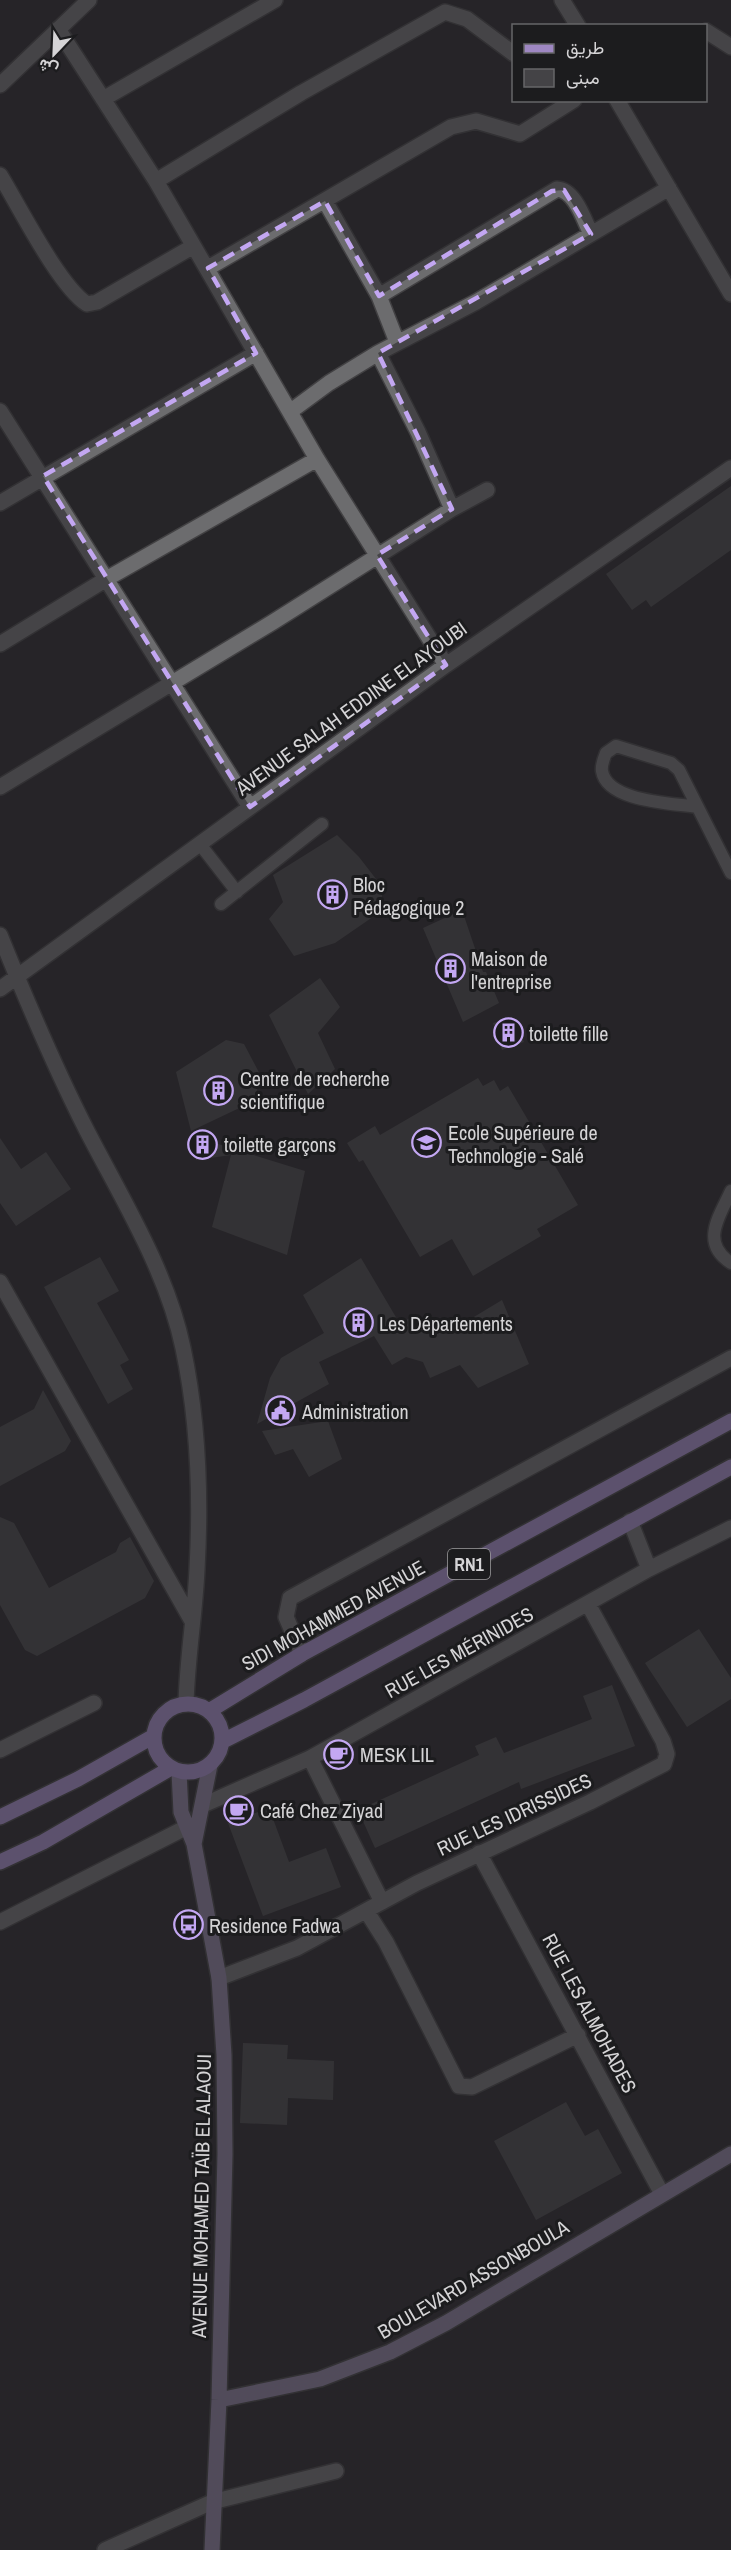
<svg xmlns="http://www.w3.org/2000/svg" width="731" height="2550" font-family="'Archivo Narrow',Vazirmatn,sans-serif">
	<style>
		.building { fill: #444346 }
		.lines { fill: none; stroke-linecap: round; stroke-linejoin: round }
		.lane-casing { stroke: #424143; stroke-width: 15 }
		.street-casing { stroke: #424143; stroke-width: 18 }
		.secondary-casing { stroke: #424143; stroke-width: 18 }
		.primary-casing { stroke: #424143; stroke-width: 18 }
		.lane { stroke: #6c6c6e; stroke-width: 12 }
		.street { stroke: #6c6c6e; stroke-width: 15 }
		.secondary { stroke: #857a98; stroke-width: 15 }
		.primary { stroke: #9e87c2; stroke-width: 15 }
		.marked { fill: none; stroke: #c3a7f2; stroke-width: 4.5; stroke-dasharray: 12 8; stroke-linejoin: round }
		.labels { text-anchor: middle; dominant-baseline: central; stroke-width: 6; stroke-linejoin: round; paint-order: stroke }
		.shield { fill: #1c1c1e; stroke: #9e9d9f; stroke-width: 1.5 }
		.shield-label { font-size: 18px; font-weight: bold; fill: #d5d4d6 }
		.street-label { font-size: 20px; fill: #d5d4d6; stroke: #1c1c1e }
		.poi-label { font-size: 20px; fill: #d5d4d6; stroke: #1c1c1e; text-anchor: start }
	</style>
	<rect width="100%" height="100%" fill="#262528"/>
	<!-- building -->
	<path class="building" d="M731,486V550L651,607L646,600L632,610L606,574Z
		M337,835L359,857L383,888L380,912L335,943L294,956L269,919L283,902L273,875Z
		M462,910L483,972H486L499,1003L463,1022L423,928Z
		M320,978L340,1007L318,1033L335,1069L308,1094L269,1015Z
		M512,1017L524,1042L502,1050L493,1023Z
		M226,1040L244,1044L262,1078L252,1102L191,1131L176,1072Z
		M478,1078L483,1086L494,1080L500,1091L508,1086L578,1205L537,1229L541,1236L473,1276L452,1239L420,1257L363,1160L359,1162L347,1143L375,1126L380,1135Z
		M192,1136L305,1171L287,1255L212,1227L231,1155L196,1160Z
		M0,1138L21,1169L46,1152L71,1189L16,1226L0,1203Z
		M100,1257L119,1291L97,1303L129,1360L120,1365L133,1389L108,1404L44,1287Z
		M361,1258L400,1324L416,1314L426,1328L440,1321L449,1332L502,1300L529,1364L478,1388L460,1365L430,1378L423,1362L406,1357L392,1365L374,1336L319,1362L329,1384L257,1424L270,1378L281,1358L324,1333L303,1295Z
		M43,1390L71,1441L65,1451L0,1486V1427L34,1409Z
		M328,1421L342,1459L309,1477L293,1449L275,1455L262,1431Z
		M0,1517L14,1523L49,1588L116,1552L120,1543L130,1537L154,1581L145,1598L37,1656L25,1650L0,1605Z
		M699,1629L731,1678V1699L687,1727L645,1663Z
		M612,1685L635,1746L521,1789L519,1782L375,1848L358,1810L479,1755L475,1746L496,1737L504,1753L592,1719L583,1696Z
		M269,1808L289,1862L326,1848L341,1887L263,1916L228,1823Z
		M243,2043L288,2045L287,2059L334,2061L333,2100L288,2098L287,2125L240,2123Z
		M566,2102L585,2136L598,2129L622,2173L536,2220L494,2141Z"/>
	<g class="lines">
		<defs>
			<path id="lane" d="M697,807C673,803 607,802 602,771C601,765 604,758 606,753L616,746L671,763L679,770L731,873
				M199,843L237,892
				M221,904L322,824
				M731,1191C719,1217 700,1243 731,1263"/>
			<path id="street" d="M562,0L578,26
				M58,29L156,181L317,459L446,665
				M706,31L731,47
				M0,85L89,0
				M103,99L275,0
				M617,100L731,294
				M0,175C19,206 59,286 87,304L97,302L192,247
				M156,181L301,93L445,12L467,19L514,54
				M325,201L379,296L397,342
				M208,268L451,127L476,121L520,134L574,100
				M379,296L557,189C575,190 584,220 591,234
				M378,353L418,432L452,509
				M0,411L250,807
				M291,411L329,383L378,353L476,302L669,188
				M0,503L256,353
				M0,644L108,578L317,459
				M0,787L273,622L452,509L487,490
				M0,935C27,1002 53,1064 86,1129C122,1199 167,1271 183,1348C198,1419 201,1497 197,1569C195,1614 187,1659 186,1704
				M0,989L446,665L731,468
				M0,1282L192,1621
				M630,1521L649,1569
				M302,1654L286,1617L290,1598L731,1358
				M0,1750L94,1703
				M310,1758L382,1902
				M203,1805L310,1758L649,1569L731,1528
				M479,1853L662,2194
				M367,1912L386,1942L459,2086L472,2087L578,2035
				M0,1922L185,1828
				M219,1978L297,1948L417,1883L590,1802L664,1764L667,1754L663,1741L588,1604
				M105,2550L212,2502L336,2471"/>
			<path id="secondary" d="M179,1772L181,1812L194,1844L219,1978L224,2055L225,2154L219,2400L212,2550
				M194,1844L210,1765
				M219,2400L320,2379L390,2352L446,2323L731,2154"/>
			<path id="primary" d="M154 1738a34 34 0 1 1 68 0a34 34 0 1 1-68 0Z
				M209,1711L302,1654L731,1421
				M223,1741L304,1700L731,1467
				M0,1817L78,1779L154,1736
				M0,1862L43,1842L171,1768"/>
		</defs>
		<!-- lane casing -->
		<use href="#lane" class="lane-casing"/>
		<!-- street casing -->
		<use href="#street" class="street-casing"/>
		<!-- secondary casing -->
		<use href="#secondary" class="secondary-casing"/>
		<!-- primary casing -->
		<use href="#primary" class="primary-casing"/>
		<!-- lane -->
		<use href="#lane" class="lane"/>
		<!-- street -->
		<use href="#street" class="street"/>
		<!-- secondary -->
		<use href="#secondary" class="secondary"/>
		<!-- primary -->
		<use href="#primary" class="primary"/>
	</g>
	<!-- marked area -->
	<path d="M0 0H731V2550H0ZM564,190L591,234L378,353L452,509L377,555L446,665L250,807L43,476L256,353L208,268L325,201L379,296L552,191Z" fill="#262528" fill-opacity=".55" fill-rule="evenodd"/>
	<path class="marked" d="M564,190L591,234L378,353L452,509L377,555L446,665L250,807L43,476L256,353L208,268L325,201L379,296L552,191Z"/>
	<!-- icons -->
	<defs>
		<symbol id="building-ring" viewBox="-11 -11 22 22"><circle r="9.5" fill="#1c1c1e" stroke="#c3a7f2" stroke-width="1.5"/><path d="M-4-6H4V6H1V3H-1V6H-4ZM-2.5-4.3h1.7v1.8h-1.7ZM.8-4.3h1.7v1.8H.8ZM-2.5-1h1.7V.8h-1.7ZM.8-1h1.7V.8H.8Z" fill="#c3a7f2"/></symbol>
		<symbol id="university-ring" viewBox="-11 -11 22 22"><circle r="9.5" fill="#1c1c1e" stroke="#c3a7f2" stroke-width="1.5"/><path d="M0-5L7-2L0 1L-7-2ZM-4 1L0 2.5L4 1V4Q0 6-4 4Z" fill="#c3a7f2"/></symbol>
		<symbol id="civic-ring" viewBox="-11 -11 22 22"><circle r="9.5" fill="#1c1c1e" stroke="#c3a7f2" stroke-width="1.5"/><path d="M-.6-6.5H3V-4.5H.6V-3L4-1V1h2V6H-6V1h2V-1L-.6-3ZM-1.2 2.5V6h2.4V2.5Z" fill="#c3a7f2"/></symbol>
		<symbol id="cafe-ring" viewBox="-11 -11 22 22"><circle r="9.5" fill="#1c1c1e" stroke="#c3a7f2" stroke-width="1.5"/><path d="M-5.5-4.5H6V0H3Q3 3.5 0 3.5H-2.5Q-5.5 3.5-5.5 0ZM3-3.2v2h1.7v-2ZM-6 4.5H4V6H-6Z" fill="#c3a7f2"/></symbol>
		<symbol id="bus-ring" viewBox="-11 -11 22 22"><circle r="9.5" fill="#1c1c1e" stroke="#c3a7f2" stroke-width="1.5"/><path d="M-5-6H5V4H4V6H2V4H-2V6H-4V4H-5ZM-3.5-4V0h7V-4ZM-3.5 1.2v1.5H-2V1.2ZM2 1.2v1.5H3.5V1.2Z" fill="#c3a7f2"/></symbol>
	</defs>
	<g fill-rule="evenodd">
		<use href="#building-ring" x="316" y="878" width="33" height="33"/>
		<use href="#building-ring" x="434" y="952" width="33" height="33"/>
		<use href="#building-ring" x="492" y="1016" width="33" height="33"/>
		<use href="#building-ring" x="202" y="1074" width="33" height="33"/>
		<use href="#university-ring" x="410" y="1126" width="33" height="33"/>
		<use href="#building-ring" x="186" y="1128" width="33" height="33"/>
		<use href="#building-ring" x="342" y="1306" width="33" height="33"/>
		<use href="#civic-ring" x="264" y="1394" width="33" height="33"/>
		<use href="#cafe-ring" x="322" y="1738" width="33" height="33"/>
		<use href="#cafe-ring" x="222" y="1794" width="33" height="33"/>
		<use href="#bus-ring" x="172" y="1908" width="33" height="33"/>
	</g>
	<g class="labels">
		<!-- shield labels -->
		<rect class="shield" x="448" y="1549" width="42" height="30" rx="4.5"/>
		<g class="shield-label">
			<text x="469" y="1564">RN1</text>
		</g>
		<!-- street labels -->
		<g class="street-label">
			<text transform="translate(351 708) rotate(-36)">AVENUE SALAH EDDINE EL AYOUBI</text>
			<text transform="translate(333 1615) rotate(-29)">SIDI MOHAMMED AVENUE</text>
			<text transform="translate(459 1652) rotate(-29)">RUE LES MÉRINIDES</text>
			<text transform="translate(514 1814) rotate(-25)">RUE LES IDRISSIDES</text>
			<text transform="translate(590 2013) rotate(62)">RUE LES ALMOHADES</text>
			<text transform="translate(201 2196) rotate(-89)">AVENUE MOHAMED TAÏB EL ALAOUI</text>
			<text transform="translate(473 2279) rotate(-30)">BOULEVARD ASSONBOULA</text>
		</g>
		<!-- poi labels -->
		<g class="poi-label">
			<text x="353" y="884">Bloc<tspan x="353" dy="23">Pédagogique 2</tspan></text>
			<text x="471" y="958">Maison de<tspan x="471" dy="23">l'entreprise</tspan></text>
			<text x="529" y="1033">toilette fille</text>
			<text x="240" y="1078">Centre de recherche<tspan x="240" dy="23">scientifique</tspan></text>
			<text x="448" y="1132">Ecole Supérieure de<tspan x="448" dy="23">Technologie - Salé</tspan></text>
			<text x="224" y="1144">toilette garçons</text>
			<text x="379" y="1323">Les Départements</text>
			<text x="302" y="1411">Administration</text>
			<text x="360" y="1754">MESK LIL</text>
			<text x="260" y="1810">Café Chez Ziyad</text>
			<text x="209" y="1925">Residence Fadwa</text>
		</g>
	</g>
	<!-- legend -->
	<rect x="512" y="24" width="195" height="78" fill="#1c1c1e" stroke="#666668" stroke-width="1.5"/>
	<rect x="524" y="44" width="30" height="9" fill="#9e87c2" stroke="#666668" stroke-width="1.5"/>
	<text x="566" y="54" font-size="18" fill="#d5d4d6">طريق</text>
	<rect x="524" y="69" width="30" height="18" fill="#444346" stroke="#666668" stroke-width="1.5"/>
	<text x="566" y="84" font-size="18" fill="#d5d4d6">مبنى</text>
	<!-- north arrow -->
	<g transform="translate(54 54) rotate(203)" stroke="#1c1c1e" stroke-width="4.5" paint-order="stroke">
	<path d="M0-4.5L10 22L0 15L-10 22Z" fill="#d5d4d6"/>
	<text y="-9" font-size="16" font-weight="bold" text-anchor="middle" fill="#d5d4d6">ش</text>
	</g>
</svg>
